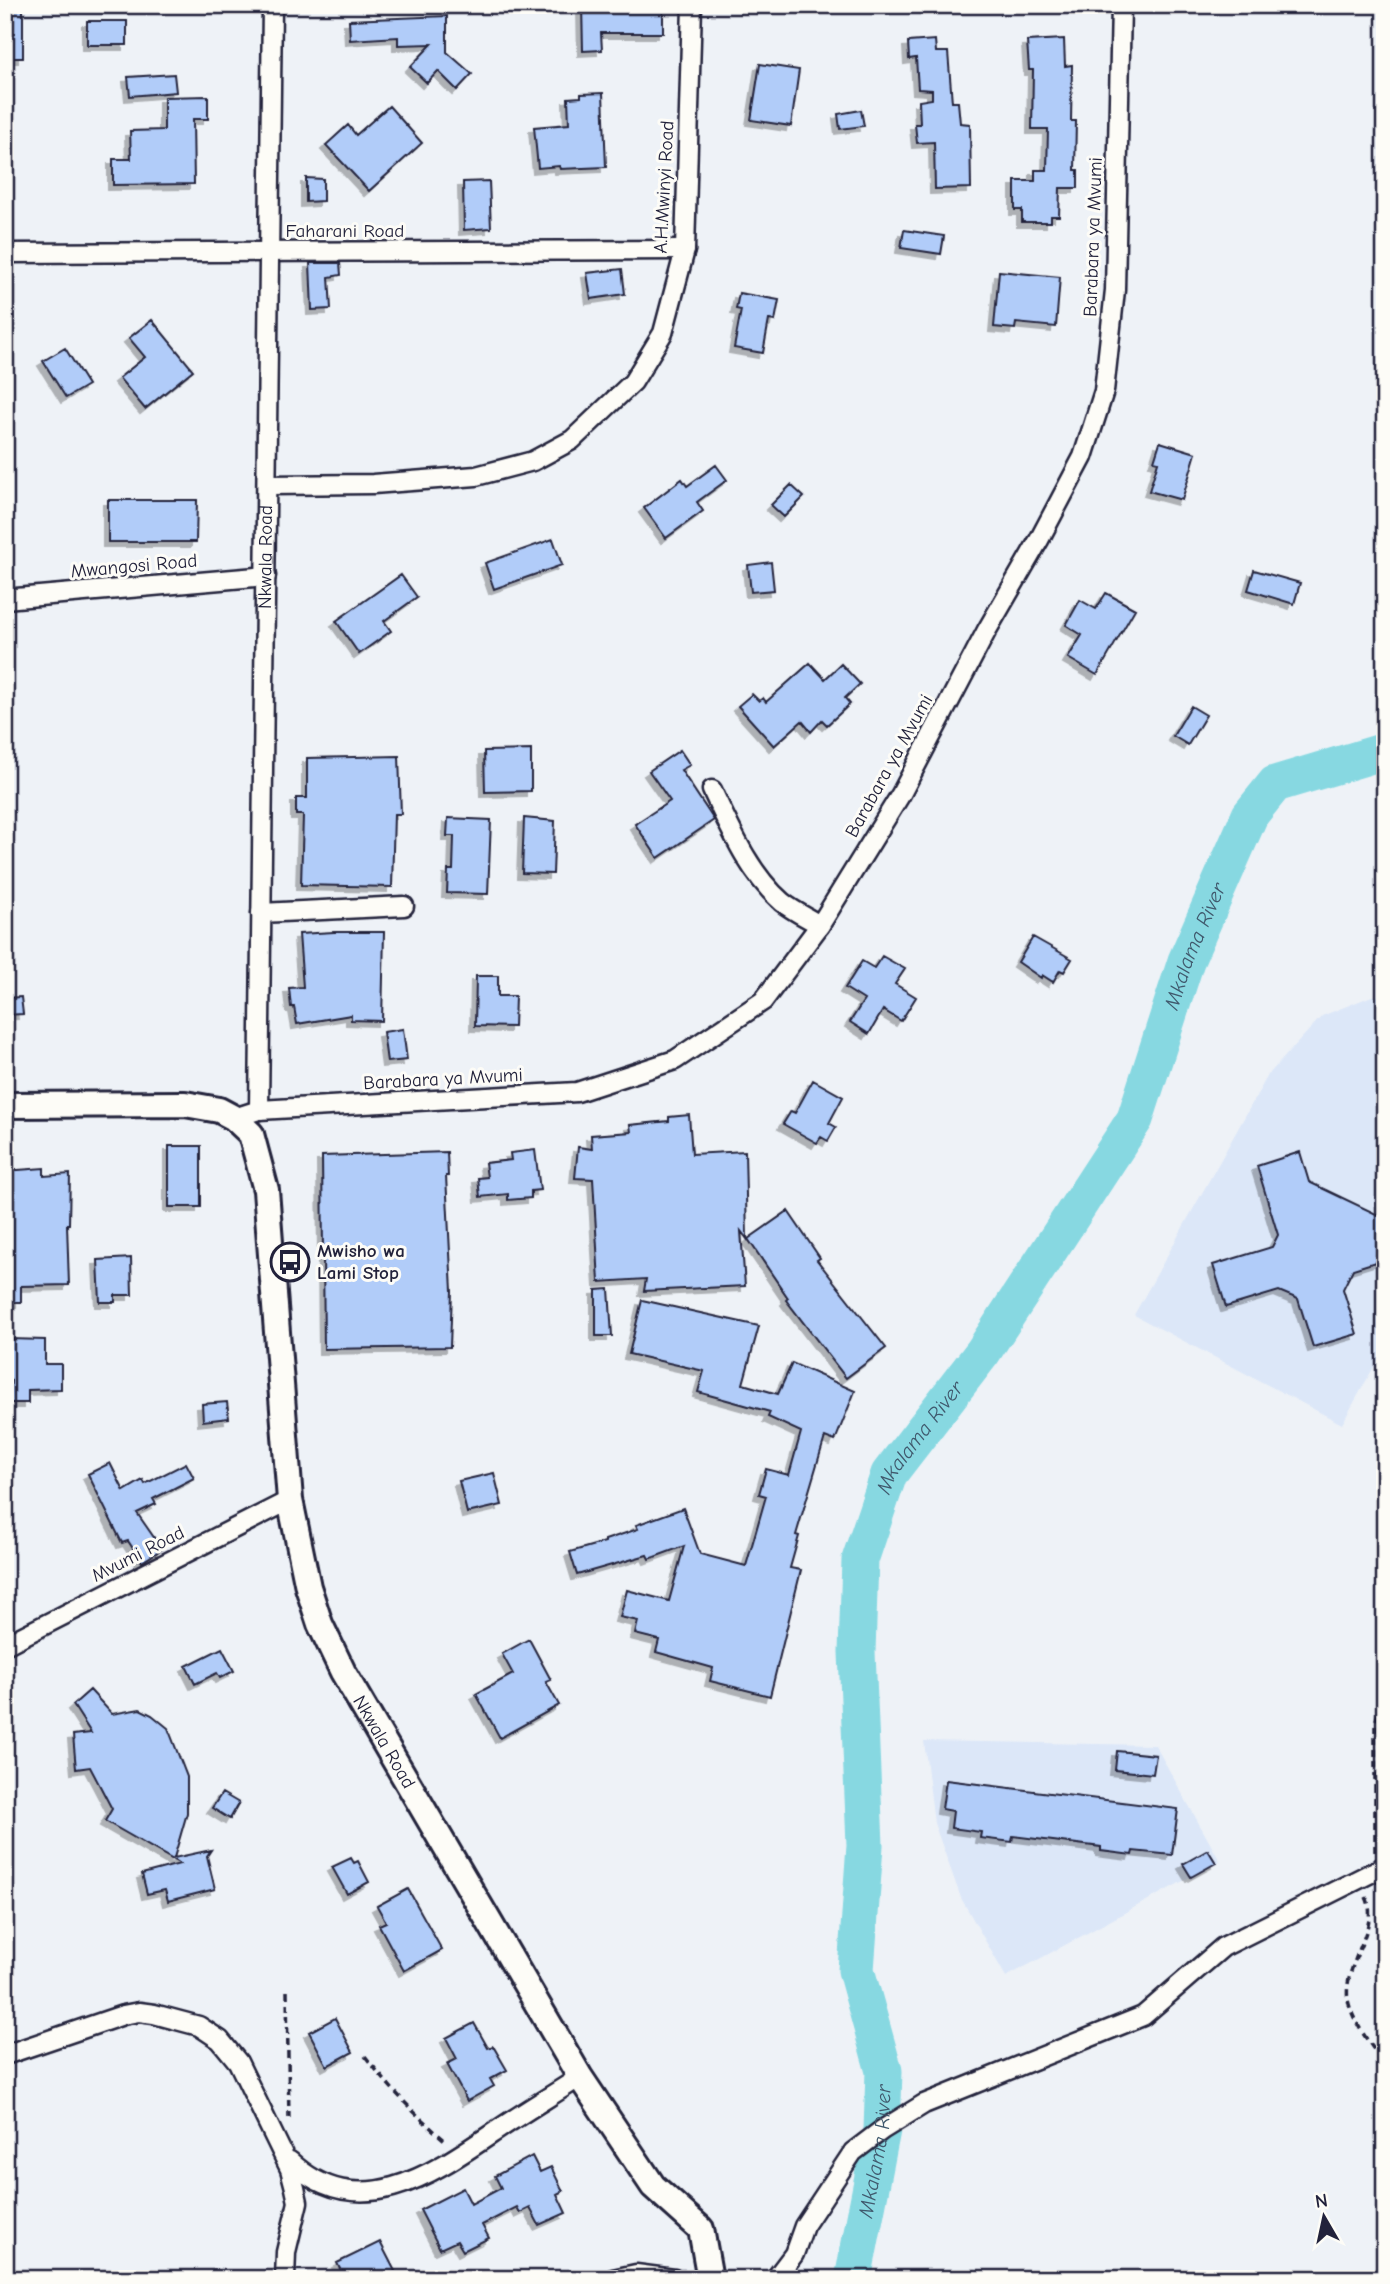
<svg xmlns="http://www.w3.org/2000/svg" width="1390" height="2284" font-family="'Comic Neue',sans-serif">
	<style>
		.built { fill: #dce7f8 }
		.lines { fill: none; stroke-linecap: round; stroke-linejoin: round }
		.river { stroke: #87d8e1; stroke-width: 37 }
		.building { fill: #b1ccf9; stroke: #22223b; stroke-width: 2; filter: url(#shadow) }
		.street-casing { stroke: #22223b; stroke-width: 23 }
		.secondary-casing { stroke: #22223b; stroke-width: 30 }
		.path { stroke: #22223b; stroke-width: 3.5; stroke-dasharray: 7 5; stroke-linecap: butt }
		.street { stroke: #fdfcf7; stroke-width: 18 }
		.secondary { stroke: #fdfcf7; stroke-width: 24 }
		.labels { text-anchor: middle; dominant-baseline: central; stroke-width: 6; stroke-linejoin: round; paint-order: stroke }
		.street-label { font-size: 19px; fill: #22223b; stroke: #fdfcf7 }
		.poi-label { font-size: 19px; font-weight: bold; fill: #22223b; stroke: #fdfcf7; text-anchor: start }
		.water-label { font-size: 21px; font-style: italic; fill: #40596d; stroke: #fdfcf7 }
	</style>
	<defs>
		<filter id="shadow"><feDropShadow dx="-5" dy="5" stdDeviation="0" flood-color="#0004"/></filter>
	</defs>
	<rect width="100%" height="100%" fill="#eef2f7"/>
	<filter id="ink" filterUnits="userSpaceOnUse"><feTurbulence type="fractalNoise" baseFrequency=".0143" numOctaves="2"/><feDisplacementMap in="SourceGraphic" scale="14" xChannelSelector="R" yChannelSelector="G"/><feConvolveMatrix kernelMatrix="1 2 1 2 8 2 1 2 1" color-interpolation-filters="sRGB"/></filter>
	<g filter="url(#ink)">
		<!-- built -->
		<path class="built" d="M1372,996H1385V1347L1342,1424L1134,1315L1268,1075L1322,1016Z
			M924,1741L1155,1745L1220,1861L1006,1977L961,1898L934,1823Z"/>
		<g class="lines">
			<!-- river -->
			<path class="river" id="s1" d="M853,2279L882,2130L884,2071L856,1970L865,1845L857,1652L860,1560L889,1474L983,1352L1135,1119L1186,961L1250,815L1275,784L1385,751"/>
		</g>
		<!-- building -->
		<path class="building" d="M582,5H663V33H601L602,50L583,51Z
			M5,9H23V58H5Z
			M447,16V52L472,74L457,90L438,71L427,83L410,67L432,44L398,45V37L350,40L349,20Z
			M87,21H127V45H87Z
			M1064,39L1065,66L1072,65L1071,121H1076L1075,170H1078V188H1060L1059,216H1051V222H1022V210H1015V181H1035V170H1047L1048,129H1032L1033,70H1029L1027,41Z
			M935,40L936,52H948L952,102H958L960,123L970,124L971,188L935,189L934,142L917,143L915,124H920L919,101L932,99V90L918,89L916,58L909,59L908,42Z
			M760,64L799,70L791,126L751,120Z
			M174,74L176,92L130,96L128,77Z
			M603,93L606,167L560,169L559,166L538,168L534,127L569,124L568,98L581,97V94Z
			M208,96V119H193L194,184L113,185V159H131L130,131L164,130V97Z
			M389,106L422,143L369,191L326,145L348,125L356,135Z
			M861,110L864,126L840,129L838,114Z
			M306,178L323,179V201L306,202Z
			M489,181L491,228L464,230L463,182Z
			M904,230L944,236L941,254L901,248Z
			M310,263H340L341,275L329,277L331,309L312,310Z
			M622,269L625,294L591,299L587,273Z
			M999,271L1060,277L1056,327L1016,323L1015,329L994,327Z
			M739,293L779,300L775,321L769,320L763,353L734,348L741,310L736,309Z
			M152,320L193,370L145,409L119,378L145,357L129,338Z
			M65,348L88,385L66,398L43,361Z
			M1160,442L1196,453L1182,500L1149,491L1158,462L1154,461Z
			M716,465L727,480L697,502L703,511L666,538L644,508L682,479L687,486Z
			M791,485L804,497L784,517L771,505Z
			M108,500H197L196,542H108Z
			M553,539L562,565L494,589L485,563Z
			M771,562L774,590L751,592L748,565Z
			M1254,570L1300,583L1294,604L1248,590Z
			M401,575L417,597L384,621L391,631L359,654L336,621Z
			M1106,593L1135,609L1097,675L1068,658L1082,635L1066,625L1080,600L1096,609Z
			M810,663L825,679L841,664L860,684L845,698L850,704L827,725L822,720L811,732L802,721L774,746L738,706L752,694L759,701L763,698L766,702Z
			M1191,706L1206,715L1188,745L1173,736Z
			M531,750V791L485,792L484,751Z
			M680,750L690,765L681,770L714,820L658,858L635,824L670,801L649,771Z
			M399,756L401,814H394L392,887L301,885L303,815H296V798H307V758Z
			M448,818L491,820L488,894L447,893L448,870H453L454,836H447Z
			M524,818L555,821L553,874L522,873Z
			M334,932H384L382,1021L351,1020V1015L297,1024L294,1007H291L289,988L303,987L299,934Z
			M1033,937L1072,959L1064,972L1060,970L1053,982L1042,975L1041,978L1018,962Z
			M882,956L905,969L895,984L916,997L901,1021L883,1010L869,1034L850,1022L864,1000L845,988L862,961L874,968Z
			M476,976H498V996H515L514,1027L475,1026Z
			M21,997L23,1014L5,1015V998Z
			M403,1029L407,1060L387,1062L383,1032Z
			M813,1080L843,1097L829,1123L836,1127L828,1141L821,1137L817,1143L783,1124L791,1111L795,1113Z
			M689,1115L692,1154L745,1151L747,1239L741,1231L745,1286L644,1291L646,1279L599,1282L593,1179L575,1178L578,1147L592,1149L591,1135L631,1132L630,1125L669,1121V1117Z
			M169,1146H201V1207H169Z
			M535,1150L540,1190L531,1191V1198L508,1200V1194L480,1197L478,1178L487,1177L485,1163L511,1160L510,1153Z
			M447,1152L448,1176H446L452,1291L450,1347L324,1349L322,1156Z
			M1300,1152L1309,1182L1378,1215L1385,1212V1259L1353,1269L1343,1289L1357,1334L1313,1347L1298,1299L1279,1291L1226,1307L1213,1265L1272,1247L1278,1235L1257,1166Z
			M44,1168V1176L70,1174L69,1224H67L69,1285L21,1286V1302H5V1171Z
			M788,1211L820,1258L817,1260L886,1348L846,1378L786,1300L788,1298L748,1239Z
			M131,1258L132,1295H115V1302H100L98,1260Z
			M609,1289L612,1336H596V1290Z
			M642,1300L759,1326L743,1384L778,1394L792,1363L855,1391L835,1441L825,1437L796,1535L799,1536L790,1568L801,1570L770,1696L710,1681L713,1668L656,1652L659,1640L635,1634L638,1621L620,1617L627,1590L669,1601L684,1546L649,1559L647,1555L577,1575L570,1552L605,1542V1540L638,1529L636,1525L683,1508L700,1554L746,1566L766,1496L759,1494L766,1469L789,1475L801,1432L768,1417L770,1412L698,1392L704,1371L629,1354Z
			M10,1339L45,1340V1364H61V1389L28,1390V1403H10L11,1380H5V1346H10Z
			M227,1402L229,1418L203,1421L202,1404Z
			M110,1463L124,1491L143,1480L145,1484L186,1463L194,1478L153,1499L156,1504L137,1513L162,1549L142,1562L128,1541L122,1543L88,1474Z
			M494,1473L502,1505L467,1513L459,1481Z
			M529,1639L551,1680L546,1682L559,1705L500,1738L476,1694L513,1674L502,1654Z
			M222,1648L234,1671L220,1678L217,1673L195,1684L186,1666Z
			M90,1690L112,1714L140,1709L152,1715L168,1728L187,1777V1813L174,1858L211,1850L207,1856L215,1889L168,1901L165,1890L147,1894L142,1874L180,1864L105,1821L112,1809L90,1767L76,1769L73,1735L91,1733L73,1705Z
			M1117,1751L1156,1755L1153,1774L1115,1770Z
			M946,1780L1178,1809L1172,1855L1133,1851L1132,1855L1101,1851V1847L1013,1836L1012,1842L980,1838L981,1832L951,1828L953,1811L942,1809Z
			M222,1793L239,1803L230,1819L212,1808Z
			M1208,1850L1216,1863L1191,1877L1183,1864Z
			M351,1858L354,1863L358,1861L369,1882L347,1894L332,1867Z
			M408,1889L442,1950L404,1971L379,1925L386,1922L377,1906Z
			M335,2018L353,2052L327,2066L309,2032Z
			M474,2023L488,2048L493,2046L507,2070L490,2079L494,2086L467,2101L447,2064L457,2059L446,2038Z
			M532,2156L540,2172L551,2167L563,2191L557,2194L566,2213L539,2225L530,2208L520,2213L517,2207L482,2225L489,2238L463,2251L457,2241L440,2249L420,2210L463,2188L471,2204L501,2188L495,2176Z
			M380,2242L399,2279H345L337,2263Z"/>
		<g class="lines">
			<defs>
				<g id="street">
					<path d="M5,253L685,250"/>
					<path d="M267,485L373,484L476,476L533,461L572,440L633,382L663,333L685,250L692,5"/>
					<path d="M5,599L266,576"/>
					<path d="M712,790C731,830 749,873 782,902C793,911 808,918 820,925"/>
					<path d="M261,913L404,906"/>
					<path id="s2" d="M259,1110L272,5"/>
					<path d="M234,1118L259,1110L577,1092L675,1060L763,1001L820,925L901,794L987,630L1039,540L1083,457L1104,391L1115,290L1121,5"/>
					<path d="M5,1645L290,1500"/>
					<path d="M5,2055L123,2015L139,2012L154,2014L199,2026L220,2040L238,2062L290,2169L295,2188L298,2202L286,2252L285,2279"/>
					<path d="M290,2161C358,2225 431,2175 493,2133C522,2113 551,2096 580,2077"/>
					<path d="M613,2279L636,2274L674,2279"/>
					<path d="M775,2279L794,2254L804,2226L853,2152L882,2130L924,2104L1143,2016L1223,1947L1385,1866"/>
				</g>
				<g id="secondary">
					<path id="s3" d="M5,1105L185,1104L219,1110L234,1118L251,1134L266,1190L290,1500L308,1587L320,1624L343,1672L580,2077L653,2186L701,2229L710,2279"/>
				</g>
			</defs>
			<!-- street casing -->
			<use href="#street" class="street-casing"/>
			<!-- secondary casing -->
			<use href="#secondary" class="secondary-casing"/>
			<!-- path -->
			<path class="path" d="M1375,1852V1723L1385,1692
				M1366,1897C1381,1928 1342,1965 1348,2000C1353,2024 1372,2045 1385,2066
				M287,1991L289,2121
				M365,2056C390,2088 416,2116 447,2142"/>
			<!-- street -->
			<use href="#street" class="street"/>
			<!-- secondary -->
			<use href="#secondary" class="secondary"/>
		</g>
	</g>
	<!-- icons -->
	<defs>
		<symbol id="bus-ring" viewBox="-11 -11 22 22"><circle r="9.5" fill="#fdfcf7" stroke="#22223b" stroke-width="1.5"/><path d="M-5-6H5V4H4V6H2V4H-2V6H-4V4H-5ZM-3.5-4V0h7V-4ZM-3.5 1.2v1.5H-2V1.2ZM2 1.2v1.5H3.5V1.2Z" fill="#22223b"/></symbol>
	</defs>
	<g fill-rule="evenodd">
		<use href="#bus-ring" x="268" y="1240" width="44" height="44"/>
	</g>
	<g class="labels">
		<!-- street labels -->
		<g class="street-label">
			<text transform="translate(664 187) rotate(-87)">A.H.Mwinyi Road</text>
			<text x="345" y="231">Faharani Road</text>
			<text transform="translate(1093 237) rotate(-88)">Barabara ya Mvumi</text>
			<text stroke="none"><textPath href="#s2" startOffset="553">Nkwala Road</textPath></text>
			<text transform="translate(134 566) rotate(-5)">Mwangosi Road</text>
			<text transform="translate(889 766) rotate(-61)">Barabara ya Mvumi</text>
			<text transform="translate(443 1079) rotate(-3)">Barabara ya Mvumi</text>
			<text transform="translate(138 1554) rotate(-27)">Mvumi Road</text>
			<text stroke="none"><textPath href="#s3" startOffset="886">Nkwala Road</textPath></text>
		</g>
		<!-- poi labels -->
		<g class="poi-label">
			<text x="317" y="1251">Mwisho wa<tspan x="317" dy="22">Lami Stop</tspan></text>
		</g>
		<!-- water labels -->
		<g class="water-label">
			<text stroke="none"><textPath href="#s1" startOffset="1432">Mkalama River</textPath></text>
			<text stroke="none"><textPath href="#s1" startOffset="864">Mkalama River</textPath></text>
			<text stroke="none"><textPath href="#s1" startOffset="130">Mkalama River</textPath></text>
		</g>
	</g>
	<!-- margin -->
	<rect width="1390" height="2284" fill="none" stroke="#fdfcf7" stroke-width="28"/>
	<rect x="14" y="14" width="1362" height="2256" fill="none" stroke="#22223b" stroke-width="2.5" filter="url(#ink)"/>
	<!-- north arrow -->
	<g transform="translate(1324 2217) rotate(351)" stroke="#fdfcf7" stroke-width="5" paint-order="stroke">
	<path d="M0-5L12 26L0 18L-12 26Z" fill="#22223b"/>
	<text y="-10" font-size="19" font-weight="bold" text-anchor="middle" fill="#22223b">N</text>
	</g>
</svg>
